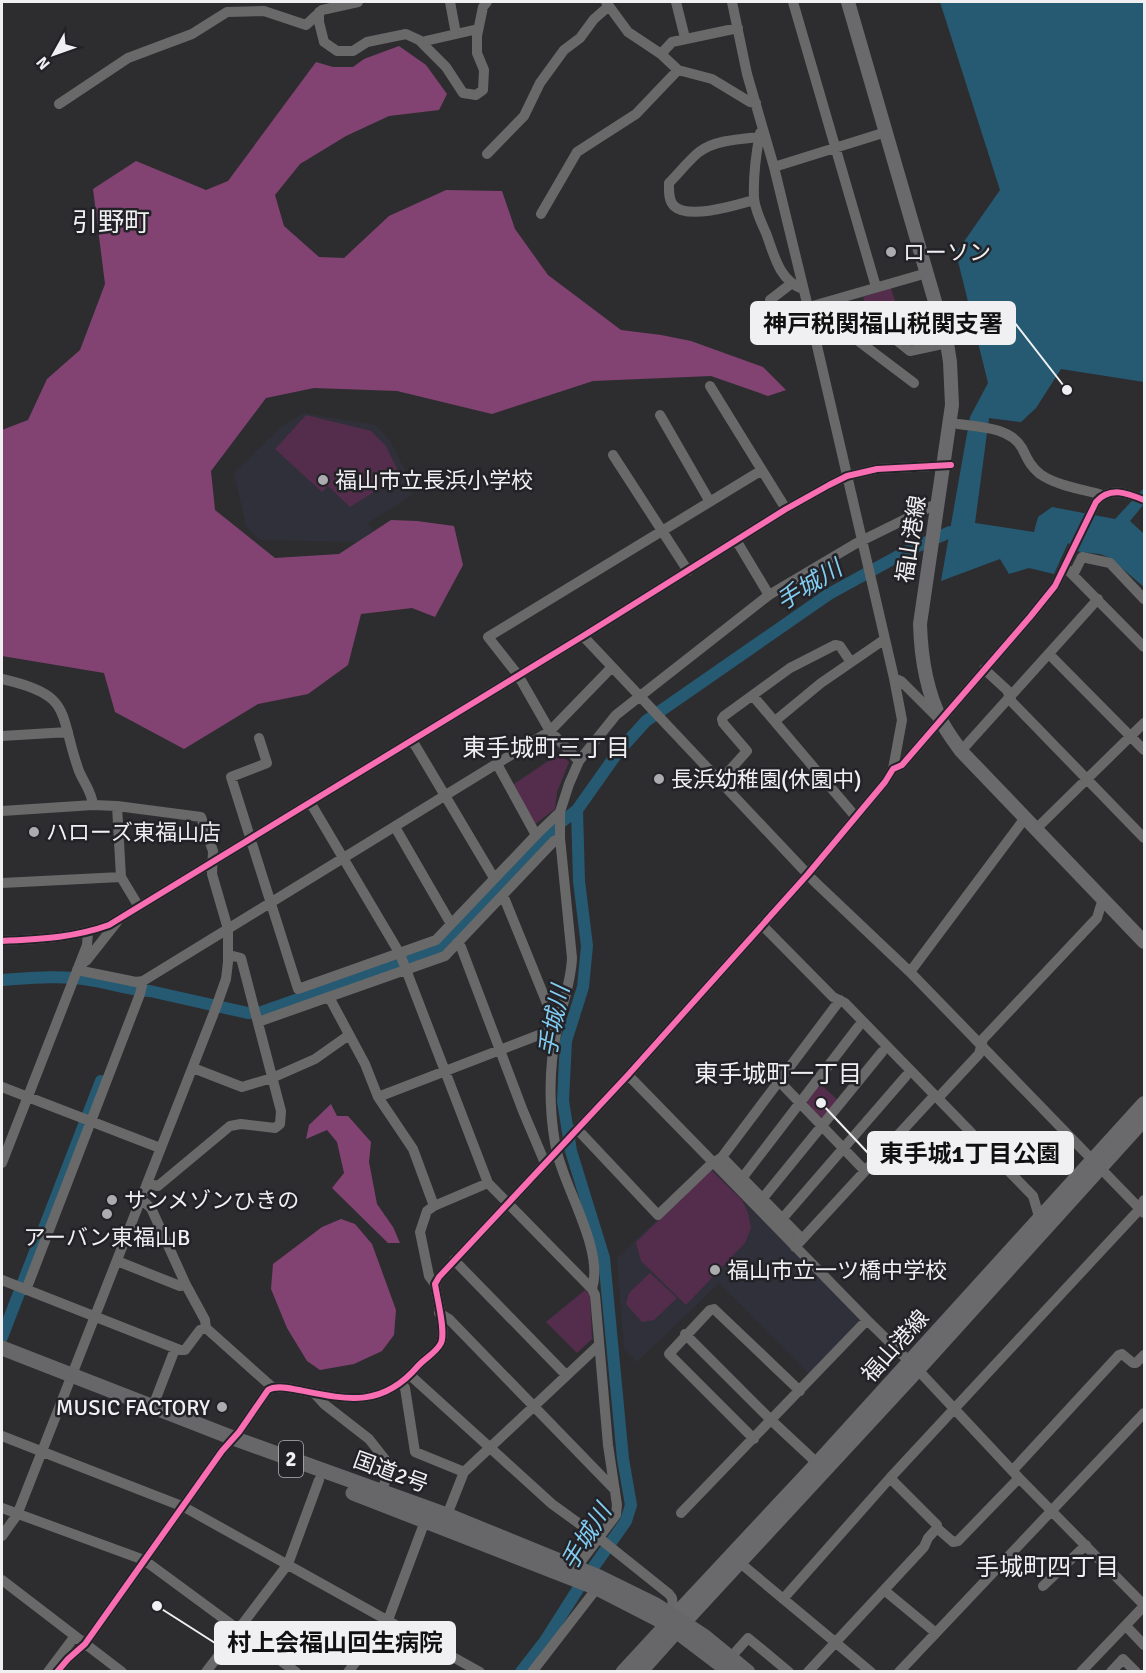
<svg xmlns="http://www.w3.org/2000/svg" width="1146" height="1673" font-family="Signika,'Noto Sans JP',sans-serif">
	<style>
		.built { fill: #30303a }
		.green { fill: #532d4b }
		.forest { fill: #824373 }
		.water { fill: #265a72 }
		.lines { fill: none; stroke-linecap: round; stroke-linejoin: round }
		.river { stroke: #265a72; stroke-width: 12 }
		.minor { stroke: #69696a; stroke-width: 10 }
		.major { stroke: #6a696c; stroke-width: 14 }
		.highway { stroke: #676669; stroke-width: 15 }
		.cycleway-casing { stroke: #222227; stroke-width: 10 }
		.cycleway { stroke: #f96db3; stroke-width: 6 }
		.poi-dot { fill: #acacaf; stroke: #222227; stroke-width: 2 }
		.labels { text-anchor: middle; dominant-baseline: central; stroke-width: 5; stroke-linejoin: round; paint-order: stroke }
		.shield { fill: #222227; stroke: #b2b2b6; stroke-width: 1.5 }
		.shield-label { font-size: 21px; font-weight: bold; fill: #f0f0f3 }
		.poi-label { font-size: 22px; fill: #f0f0f3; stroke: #222227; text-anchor: start }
		.street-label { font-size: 22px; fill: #f0f0f3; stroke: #222227 }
		.water-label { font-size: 24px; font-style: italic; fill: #81ccf1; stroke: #222227 }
		.neighbourhood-label { font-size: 24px; fill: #f0f0f3; stroke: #222227 }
		.quarter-label { font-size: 26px; fill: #f0f0f3; stroke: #222227 }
		.leader { fill: none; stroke: #f0f0f3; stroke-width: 2 }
		.callout-dot { fill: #f0f0f3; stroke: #222227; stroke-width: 2 }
		.callout { fill: #f0f0f3; stroke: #f0f0f3; stroke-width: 2 }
		.callout-label { font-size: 24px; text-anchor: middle; font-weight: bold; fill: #111 }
	</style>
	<rect width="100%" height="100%" fill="#2d2d30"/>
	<!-- built -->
	<path class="built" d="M303,413L376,425L390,441L413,487L411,496L368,523L373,531L361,542L260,540L246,526L234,473L281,427Z
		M711,1168L860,1319L861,1321L809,1374L719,1283L637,1362L624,1349L617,1258Z"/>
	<!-- green -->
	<path class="green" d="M891,288L908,342L891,327L875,332L863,297Z
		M306,415L371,431L386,446L397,469L393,480L350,507L328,486L322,492L275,449Z
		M560,753L569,762L557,792L555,809L534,825L511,786Z
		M820,1084L838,1100L824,1118C816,1116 808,1109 807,1101Z
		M711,1170L742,1200L748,1213L751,1228L745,1243L686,1305L641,1261L636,1242Z
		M650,1273L677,1298L654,1320L642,1322L626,1304L629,1293Z
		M585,1290L590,1295L592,1339L577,1353L546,1322Z"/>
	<!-- forest -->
	<path class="forest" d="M399,46L426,65L447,94L439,110L389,116L346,136L300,164L275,195L284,226L319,257L344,258L389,216L446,190L502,191L515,229L548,275L621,330L661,335L691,341L763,367L786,390L768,396L711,376L593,381L492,414L397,391L314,388L266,398L211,471L215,510L275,558L339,554L391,520L417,521L454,526L463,565L435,617L412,608L361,614L348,665L308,694L258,704L184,749L115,712L104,673L2,656V430L28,420L47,379L80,350L105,284L93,189L136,161L206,190L228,181L316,62L333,67H353L364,59Z
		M331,1104L337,1116H348L371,1142L369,1162L377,1204L393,1227L400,1243H388L332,1188L344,1173L337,1142L327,1130L306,1139L309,1125Z
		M341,1219L355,1224L372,1244L396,1310L394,1335L382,1351L354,1364L320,1370L307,1361L287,1328L271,1289L273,1264L322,1227Z"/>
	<!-- water -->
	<path class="water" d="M940,2H1144V382L1061,369L1036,408L1021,422L989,418L975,523L1034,532L1038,517L1052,507L1115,519L1144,488V504L1130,521L1144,534V587L1110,558L1100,554L1080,552L1068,543L1054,574L1029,568L1009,574L1000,559L941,581L970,417L988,383L956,253L1000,190Z"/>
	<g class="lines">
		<!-- river -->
		<path class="river" d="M2,980C31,978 61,975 90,980C110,983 129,990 150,991L248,1013L262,1012L442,948L551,830L577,810L618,752L646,721L829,594L911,549L950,532
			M2,1337L101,1081
			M521,1672L545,1641L578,1589L626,1521L631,1505L623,1459L604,1258L571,1151L563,1101L566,1041L583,987L587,946L579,881L577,810"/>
		<!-- minor -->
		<path class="minor" d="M450,2L456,34
			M606,2L628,32L661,54L678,70L712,79L750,102L756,103
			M676,2L685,38
			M732,2L747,74L774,167L808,307L894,678L902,720L893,769
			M793,2L876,287
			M319,12V22L324,42L337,51H353L367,42L406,34L419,40L446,67L463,93L476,95L483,90L484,70L477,53V36L483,7L487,2
			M421,42L478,29
			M661,54L672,42L738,28
			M59,104L128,58L192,34L227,12L264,11L306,25L322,10L358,2
			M760,133C756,154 753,175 754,198C755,210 761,222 766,233C774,254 779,281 803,289
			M487,154L524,116L540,83L564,50L580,38L594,19L609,6
			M774,167L886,132
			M754,200C736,205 689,220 674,206C668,200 669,190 669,183C679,173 688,161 699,152C715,140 740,139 759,137
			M541,214L577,152L636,114L678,70
			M770,300L792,283
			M808,307L816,309L914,383
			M809,307L927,273
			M863,343L889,334L910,351L947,343
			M710,386L786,509
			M660,415L710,502
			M958,424C979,427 1010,427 1022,448C1027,458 1030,466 1040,474C1057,486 1082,489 1102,495
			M613,455L688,571
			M736,540L769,595
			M1065,567L1144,647
			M1073,575L1082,557L1110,563L1144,599
			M583,636L815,882L910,972L1144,1213
			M1049,654L1144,750
			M984,669L1007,690L1012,702L1144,838
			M894,678L901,681L938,718
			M2,679C74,695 58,712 79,771C84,783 92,792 93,805
			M753,696L855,816
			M775,721L821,683L885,639
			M2,736L68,732
			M259,738L267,763L231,777L298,989L436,940L536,835L560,812
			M412,740L494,878
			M961,751L1098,599
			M579,761L550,731L518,675L488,637L762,470
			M497,764L536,835
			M720,781L747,751L723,723L722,719L724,716L790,668L835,645L840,646L850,661
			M310,802L400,954L488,1183L592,1289L595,1295L608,1445L617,1505L616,1515L576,1568
			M117,806L121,877L139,907
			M2,811L93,805L117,806L201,817L213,851L212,874L228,929V962L226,979L215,1010L17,1515L2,1536
			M395,827L451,924
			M1036,829L1144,723
			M560,838L572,958C571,983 562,1005 557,1029C549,1066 549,1107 555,1143C561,1184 605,1248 592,1289
			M2,883L121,877
			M762,925L833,997L845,1003L1033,1196L1038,1213L1043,1217
			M2,941C39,939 73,938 109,925L583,636L786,509L829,485L847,476L877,469L951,465
			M457,943L461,947L523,1111L545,1163
			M81,964L87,960L117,922
			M77,970L136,982L143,981L550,731L612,667
			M910,972L1025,818
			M329,997L365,1064L378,1097L413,1149L434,1206L427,1211L420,1232L429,1276L435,1284
			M258,1022L445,956L554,841L560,838V812L569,784L579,761L616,715L769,595L855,544L938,503
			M193,1068L242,1087L272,1078L315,1059L349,1035
			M628,1075L867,1320L918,1370L1019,1478L1144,1605
			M779,1081L865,1171
			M2,1087L160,1148
			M378,1097L557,1028L503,895
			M938,1098L979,1054L983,1039L1097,918L1101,905L1106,902
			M577,1129L658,1215L709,1166L722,1157L840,1000
			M722,1157L802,1239
			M2,1163L87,945L88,932
			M743,1177L858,1027
			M148,1184L158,1186L230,1126L241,1124L275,1128L280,1124L281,1111L241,958L229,955
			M763,1198L882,1052
			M142,1200L151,1208L186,1285L205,1320L206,1328
			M434,1206L488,1183
			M782,1219L906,1076
			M795,1247L935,1095
			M454,1260L566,1375
			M117,1261L180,1286L186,1285
			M2,1280L180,1350H185L200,1330L206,1328L272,1387
			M26,1290L140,994L143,981
			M439,1313L449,1319L615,1490
			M685,1334L772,1421L817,1463
			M411,1376L552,1504L599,1538L669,1594L672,1598L674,1616
			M401,1382L405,1388L415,1452L464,1472
			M315,1394L324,1404L369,1439L391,1467L381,1492
			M153,1406L175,1349
			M2,1436L184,1507L480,1672
			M754,1439L669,1354L710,1310L714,1309L800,1391
			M1013,1470L1119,1355L1122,1354L1133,1363H1136L1144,1355
			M2,1508L144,1560L296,1672
			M681,1513L867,1320
			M447,1515L464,1472L599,1345
			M937,1528L953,1542L958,1541L1019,1478
			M739,1562L871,1672
			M2,1580L122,1672
			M1043,1586L1086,1545
			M884,1590L936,1633
			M783,1599L890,1478L1138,1211L1144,1200
			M1126,1626L1144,1645
			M731,1657L748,1638L789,1672
			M48,1672L75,1636
			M57,1672L68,1659L85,1644L222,1451L239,1432L268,1390C276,1385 290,1388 299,1390C348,1400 382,1408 418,1366C425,1358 436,1353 441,1343C446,1332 437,1298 435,1284L439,1277L628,1075L808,874L885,782L893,769L902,765L1030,617L1055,586L1096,502C1110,486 1127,493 1144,500
			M206,1672L288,1564L319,1480
			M348,1672L388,1620L425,1521
			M532,1672L597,1588
			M808,1672L924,1547L928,1538L937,1528V1525L890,1478
			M899,1672L1144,1413
			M1081,1672L1144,1606
			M1111,1672L1123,1659L1136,1672"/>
		<!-- major -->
		<path class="major" d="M848,2L947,343L950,362L952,405L920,624C921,657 926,690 941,720C946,731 954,741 961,751L1144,942
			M674,1616L817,1463L1144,1103
			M684,1623L918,1370L1144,1120"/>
		<!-- highway -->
		<path class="highway" d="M2,1348L233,1438L447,1515L599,1577L656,1605L704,1636L748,1672
			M353,1493L597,1588L667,1624L730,1672
			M623,1672L672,1619
			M640,1672L682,1625"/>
		<defs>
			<path id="cycleway" d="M2,941C39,939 73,938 109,925L583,636L786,509L829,485L847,476L877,469L951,465
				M57,1672L68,1659L85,1644L222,1451L239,1432L268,1390C276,1385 290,1388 299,1390C348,1400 382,1408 418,1366C425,1358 436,1353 441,1343C446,1332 437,1298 435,1284L439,1277L628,1075L808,874L885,782L893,769L902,765L1030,617L1055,586L1096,502C1110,486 1127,493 1144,500"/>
		</defs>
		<!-- cycleway casing -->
		<use href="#cycleway" class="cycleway-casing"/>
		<!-- cycleway -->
		<use href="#cycleway" class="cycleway"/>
	</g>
	<!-- markers -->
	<g class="poi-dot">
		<circle cx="891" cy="252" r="6"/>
		<circle cx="323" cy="480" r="6"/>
		<circle cx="659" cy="779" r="6"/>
		<circle cx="34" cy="832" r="6"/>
		<circle cx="112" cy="1200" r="6"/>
		<circle cx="107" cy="1214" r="6"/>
		<circle cx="715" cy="1270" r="6"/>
		<circle cx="222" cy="1407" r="6"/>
	</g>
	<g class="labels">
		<!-- shield labels -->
		<rect class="shield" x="279" y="1441" width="24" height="36" rx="4.5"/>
		<g class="shield-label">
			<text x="291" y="1459">2</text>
		</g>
		<!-- poi labels -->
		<g class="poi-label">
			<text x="903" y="252">ローソン</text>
			<text x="335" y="480">福山市立長浜小学校</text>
			<text x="671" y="779">長浜幼稚園(休園中)</text>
			<text x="46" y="832">ハローズ東福山店</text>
			<text x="124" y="1200">サンメゾンひきの</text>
			<text x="107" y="1237" text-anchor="middle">アーバン東福山B</text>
			<text x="727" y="1270">福山市立一ツ橋中学校</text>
			<text x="210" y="1407" text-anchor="end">MUSIC FACTORY</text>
		</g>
		<!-- street labels -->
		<g class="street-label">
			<text transform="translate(911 539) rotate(-81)">福山港線</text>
			<text transform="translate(895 1346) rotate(-48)">福山港線</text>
			<text transform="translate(391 1472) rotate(20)">国道2号</text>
		</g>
		<!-- water labels -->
		<g class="water-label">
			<text transform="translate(809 585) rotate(-32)">手城川</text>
			<text transform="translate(554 1021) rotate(-79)">手城川</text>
			<text transform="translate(586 1537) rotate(-58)">手城川</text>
		</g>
		<!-- neighbourhood labels -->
		<g class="neighbourhood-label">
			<text x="546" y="748">東手城町三丁目</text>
			<text x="778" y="1074">東手城町一丁目</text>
			<text x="1047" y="1567">手城町四丁目</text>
		</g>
		<!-- quarter labels -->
		<g class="quarter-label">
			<text x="111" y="223">引野町</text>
		</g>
	</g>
	<!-- callouts -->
	<path class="leader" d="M1067 390L1015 323M821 1103L868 1153M157 1606L215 1643"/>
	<g class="callout-dot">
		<circle cx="1067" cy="390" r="6"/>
		<circle cx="821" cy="1103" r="6"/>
		<circle cx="157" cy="1606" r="6"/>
	</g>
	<g class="callout">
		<rect x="751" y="302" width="264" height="42" rx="6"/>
		<rect x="868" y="1132" width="205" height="42" rx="6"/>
		<rect x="215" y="1622" width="240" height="42" rx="6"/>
	</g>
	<g class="callout-label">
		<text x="883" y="332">神戸税関福山税関支署</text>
		<text x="970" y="1162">東手城1丁目公園</text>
		<text x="335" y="1651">村上会福山回生病院</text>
	</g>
	<!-- border -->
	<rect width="1146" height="1673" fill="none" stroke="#f0f0f3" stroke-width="6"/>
	<!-- north arrow -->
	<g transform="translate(54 54) rotate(230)" stroke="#222227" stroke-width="4.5" paint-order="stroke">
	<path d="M0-4.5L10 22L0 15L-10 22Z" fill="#f0f0f3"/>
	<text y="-9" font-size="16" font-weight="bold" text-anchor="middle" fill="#f0f0f3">N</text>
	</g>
</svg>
